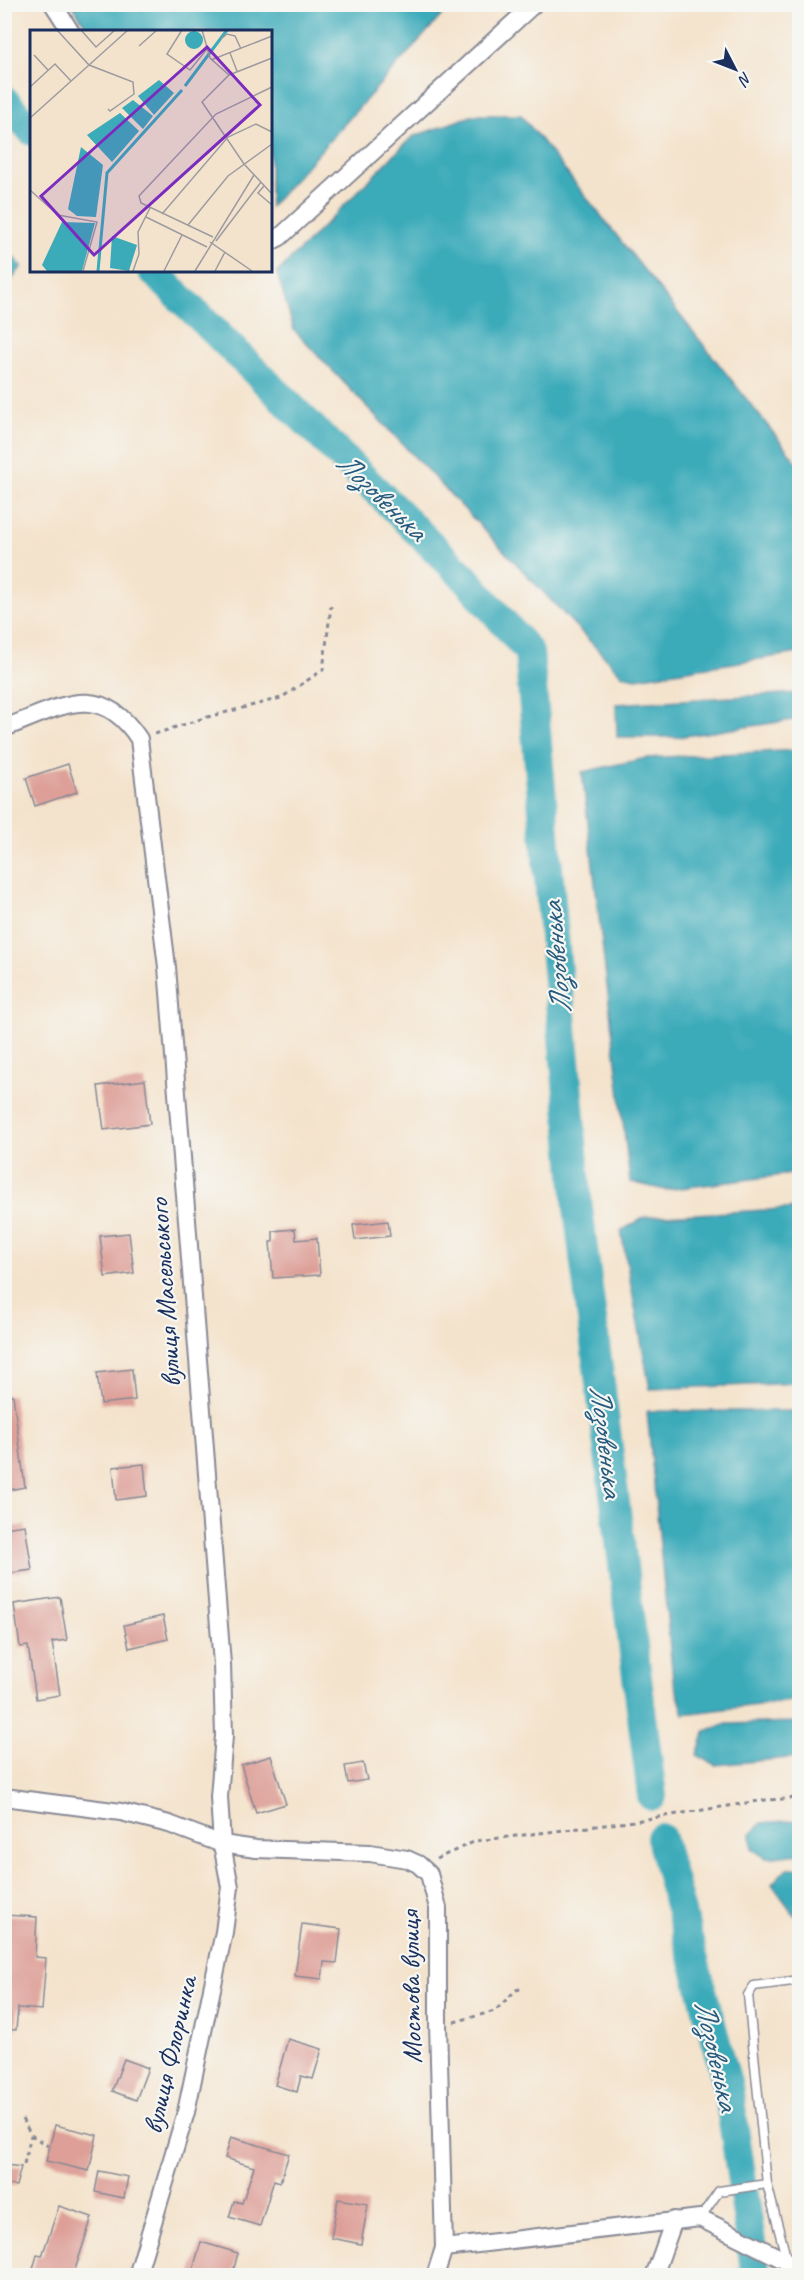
<svg xmlns="http://www.w3.org/2000/svg" width="804" height="2280" viewBox="0 0 804 2280" font-family="Caveat,sans-serif">
	<rect width="100%" height="100%" fill="#f6f6f2"/>
	<filter id="ink" filterUnits="userSpaceOnUse"><feTurbulence type="fractalNoise" baseFrequency=".0167" numOctaves="2"/><feDisplacementMap in="SourceGraphic" scale="12" xChannelSelector="R" yChannelSelector="G"/><feConvolveMatrix kernelMatrix="1 2 1 2 8 2 1 2 1" color-interpolation-filters="sRGB"/></filter>
	<filter id="wash" filterUnits="userSpaceOnUse"><feTurbulence type="fractalNoise" baseFrequency=".008" numOctaves="4" result="noise"/><feDisplacementMap in="SourceGraphic" scale="24" xChannelSelector="R" yChannelSelector="G"/><feGaussianBlur stdDeviation="1.35" result="paint"/><feColorMatrix in="noise" values="0 0 0 0 0 0 0 0 0 0 0 0 0 0 0 0 0 1.4 0 .05"/><feComposite in="paint" operator="in"/></filter>
	<g filter="url(#wash)">
		<rect width="100%" height="100%" fill="#f4e3cc"/>
		<!-- water -->
		<g fill="#3baab9" stroke="#2b6c8c" stroke-width="1.5">
			<path d="M72 5H451L270 207V32L89 31Z"/>
			<path d="M474 115H521L799 465V653L636 678 622 675 294 330 277 273 412 137Z"/>
			<path d="M4 248 22 266 5 288H4Z"/>
			<path d="M799 693V719L678 737H617L616 704Z"/>
			<path d="M799 750V1173L665 1190 630 1182 582 772 646 758Z"/>
			<path d="M799 1208V1383L650 1389 621 1231 645 1217Z"/>
			<path d="M647 1411H799V1700L684 1714 673 1679Z"/>
			<path d="M799 1722V1757L715 1765 697 1755 705 1731 726 1724Z"/>
			<path d="M799 1820V1854L766 1858 752 1849 751 1834 761 1823Z"/>
			<path d="M799 1868H800L799 1918 795 1916 772 1884 786 1869Z"/>
		</g>
		<g fill="none" stroke-linecap="round" stroke-linejoin="round">
			<!-- river -->
			<g stroke="#3baab9" stroke-width="30">
				<path d="M4 100 32 131"/>
				<path d="M152 270 467 580 529 652 578 1208 652 1796"/>
				<path d="M661 1838 728 2087 756 2276"/>
			</g>
		</g>
		<g id="blocks">
			<!-- building -->
			<g fill="#dd9f97">
				<path d="M68 764 77 792 35 806 26 778Z"/>
				<path d="M145 1080 150 1124 104 1130 98 1086Z"/>
				<path d="M388 1221 390 1236 355 1240 353 1225Z"/>
				<path d="M295 1229 296 1240 317 1238 320 1275 273 1278 270 1242H273V1231Z"/>
				<path d="M129 1233 134 1273 105 1277 100 1236Z"/>
				<path d="M132 1369 135 1400 101 1404 97 1373Z"/>
				<path d="M13 1395 25 1487 4 1491V1396Z"/>
				<path d="M144 1464 147 1496 116 1500 113 1467Z"/>
				<path d="M25 1525 32 1570 4 1574V1528Z"/>
				<path d="M60 1597 67 1640 52 1642 60 1695 36 1699 28 1646 20 1647 14 1604Z"/>
				<path d="M163 1616 168 1639 129 1648 124 1625Z"/>
				<path d="M271 1756 286 1804 256 1813 241 1765Z"/>
				<path d="M363 1763 367 1780 348 1783 345 1766Z"/>
				<path d="M4 1915 37 1917 35 1957 46 1958 42 2010 18 2008 16 2030 4 2029Z"/>
				<path d="M302 1924 341 1929 337 1963 324 1962 322 1979 295 1976Z"/>
				<path d="M288 2039 322 2049 313 2079 301 2076 297 2092 275 2085Z"/>
				<path d="M124 2059 148 2068 136 2100 112 2091Z"/>
				<path d="M55 2125 97 2135 89 2171 46 2161Z"/>
				<path d="M231 2137 289 2154 280 2182 274 2180 260 2226 229 2217 234 2201 242 2203 254 2167 225 2158Z"/>
				<path d="M6 2165 21 2167 16 2186 4 2184Z"/>
				<path d="M99 2171 128 2177 124 2198 95 2192Z"/>
				<path d="M338 2199 368 2204 361 2244 331 2238Z"/>
				<path d="M59 2206 92 2217 73 2276H31L37 2255 42 2256Z"/>
				<path d="M201 2242 238 2253 232 2276H191Z"/>
			</g>
		</g>
	</g>
	<g filter="url(#ink)">
		<use href="#blocks" fill-opacity="0" stroke="#888995" stroke-width="1.5"/>
		<g fill="none" stroke-linecap="round" stroke-linejoin="round">
			<defs>
				<g id="lane">
					<path d="M700 2218 719 2191 767 2184"/>
					<path d="M787 2261 767 2184 748 1995 754 1986 800 1980"/>
				</g>
				<g id="street">
					<path d="M53 4 71 32"/>
					<path d="M270 242 280 237 534 4"/>
					<path d="M4 728C59 708 99 678 139 739L167 967 222 1664 224 1736 219 1797 222 1844 230 1887 224 1932 186 2112 137 2276"/>
					<path d="M4 1797 121 1812 169 1824 222 1844 256 1849 370 1853 407 1859 418 1864 429 1874 438 1908V2023L444 2248 435 2276"/>
					<path d="M444 2248 700 2218 800 2268"/>
					<path d="M654 2276 674 2220"/>
				</g>
			</defs>
			<!-- lane casing -->
			<use href="#lane" stroke="#888995" stroke-width="11"/>
			<!-- street casing -->
			<use href="#street" stroke="#888995" stroke-width="20"/>
			<!-- path -->
			<g stroke="#888995" stroke-width="3" stroke-dasharray="4.5 4.5" stroke-linecap="butt">
				<path d="M155 734 204 718 281 698 323 670 331 606"/>
				<path d="M436 1859 476 1841 628 1822 765 1800 800 1798"/>
				<path d="M454 2022 495 2011 516 1990 524 1988"/>
				<path d="M22 2119 31 2135 48 2146"/>
				<path d="M24 2164 31 2135"/>
			</g>
			<!-- lane -->
			<use href="#lane" stroke="#fff" stroke-width="8"/>
			<!-- street -->
			<use href="#street" stroke="#fff" stroke-width="16"/>
		</g>
	</g>
	<g text-anchor="middle" stroke-width="4.5" stroke-linejoin="round" paint-order="stroke">
		<!-- street labels -->
		<g font-size="28" fill="#1b2f5e" stroke="#f6f6f2">
			<text transform="translate(164 1293) rotate(-94)" y="10">вулиця Масельського</text>
			<text transform="translate(410 1987) rotate(-91)" y="10">Мостова вулиця</text>
			<text transform="translate(169 2055) rotate(-77)" y="10">вулиця Флоринка</text>
		</g>
		<!-- water labels -->
		<g font-size="30" font-style="italic" fill="#265a7e" stroke="#f6f6f2">
			<text transform="translate(382 496) rotate(44)" y="10">Лозовенька</text>
			<text transform="translate(556 958) rotate(-95)" y="10">Лозовенька</text>
			<text transform="translate(607 1441) rotate(83)" y="10">Лозовенька</text>
			<text transform="translate(717 2055) rotate(77)" y="10">Лозовенька</text>
		</g>
	</g>
	<!-- overview -->
	<g transform="translate(30 30)">
		<rect width="242" height="242" fill="#f4e3cc"/>
		<path d="M155 10a9 9 0 1 1 18 0a9 9 0 1 1-18 0ZM129 50 144 63 124 85 108 66ZM103 70 123 86 113 99 92 78ZM90 83 109 101 82 132 57 105ZM51 117 73 135 66 187 47 186 38 179ZM32 192 65 193 52 241H17L12 235ZM82 206 107 215 99 241 80 238Z" fill="#3baab9"/>
		<path fill="none" stroke="#3baab9" stroke-width="3" d="M155 56 197 0M68 241 77 143 152 60"/>
		<path fill="none" stroke="#9d9ba0" stroke-width="1.5" d="M27 0 59 35 103 52 104 64 80 81 78 79M51 0 66 17 85 0M152 0 137 24 160 40 177 19M172 0 180 28 199 45M191 9 197 4 205 6 211 19M109 16 127 0M200 23 207 41M4 25 18 40M242 28 199 45 172 72 214 134 242 164M181 30 242 6M0 57 25 34 41 51M0 88 98 0M234 156 228 163 242 175M0 160 28 185 67 192 53 241M132 184 198 107 226 94 242 102M116 187 177 217M158 195 198 146 242 114M183 207 111 173 109 166 186 84 242 57M186 211 231 152M180 212 222 241M103 241 109 224 108 202 120 178M134 241 152 205M165 241 224 145M185 241 195 222"/>
		<path fill="#7b2cbf" fill-opacity="0.15" stroke="#7b2cbf" stroke-width="3" d="M177 17 230 75 64 225 11 166Z"/>
		<rect width="242" height="242" fill="none" stroke="#1b2f5e" stroke-width="3"/>
	</g>
	<!-- margin -->
	<rect width="804" height="2280" fill="none" stroke="#f6f6f2" stroke-width="24"/>
	<!-- north arrow -->
	<g transform="translate(735 69) rotate(132)" stroke="#f6f6f2" stroke-width="4.5" paint-order="stroke">
	<path d="M0-4.5L10 22L0 15L-10 22Z" fill="#1b2f5e"/>
	<text y="-9" font-size="16" font-weight="bold" text-anchor="middle" fill="#1b2f5e">N</text>
	</g>
</svg>
